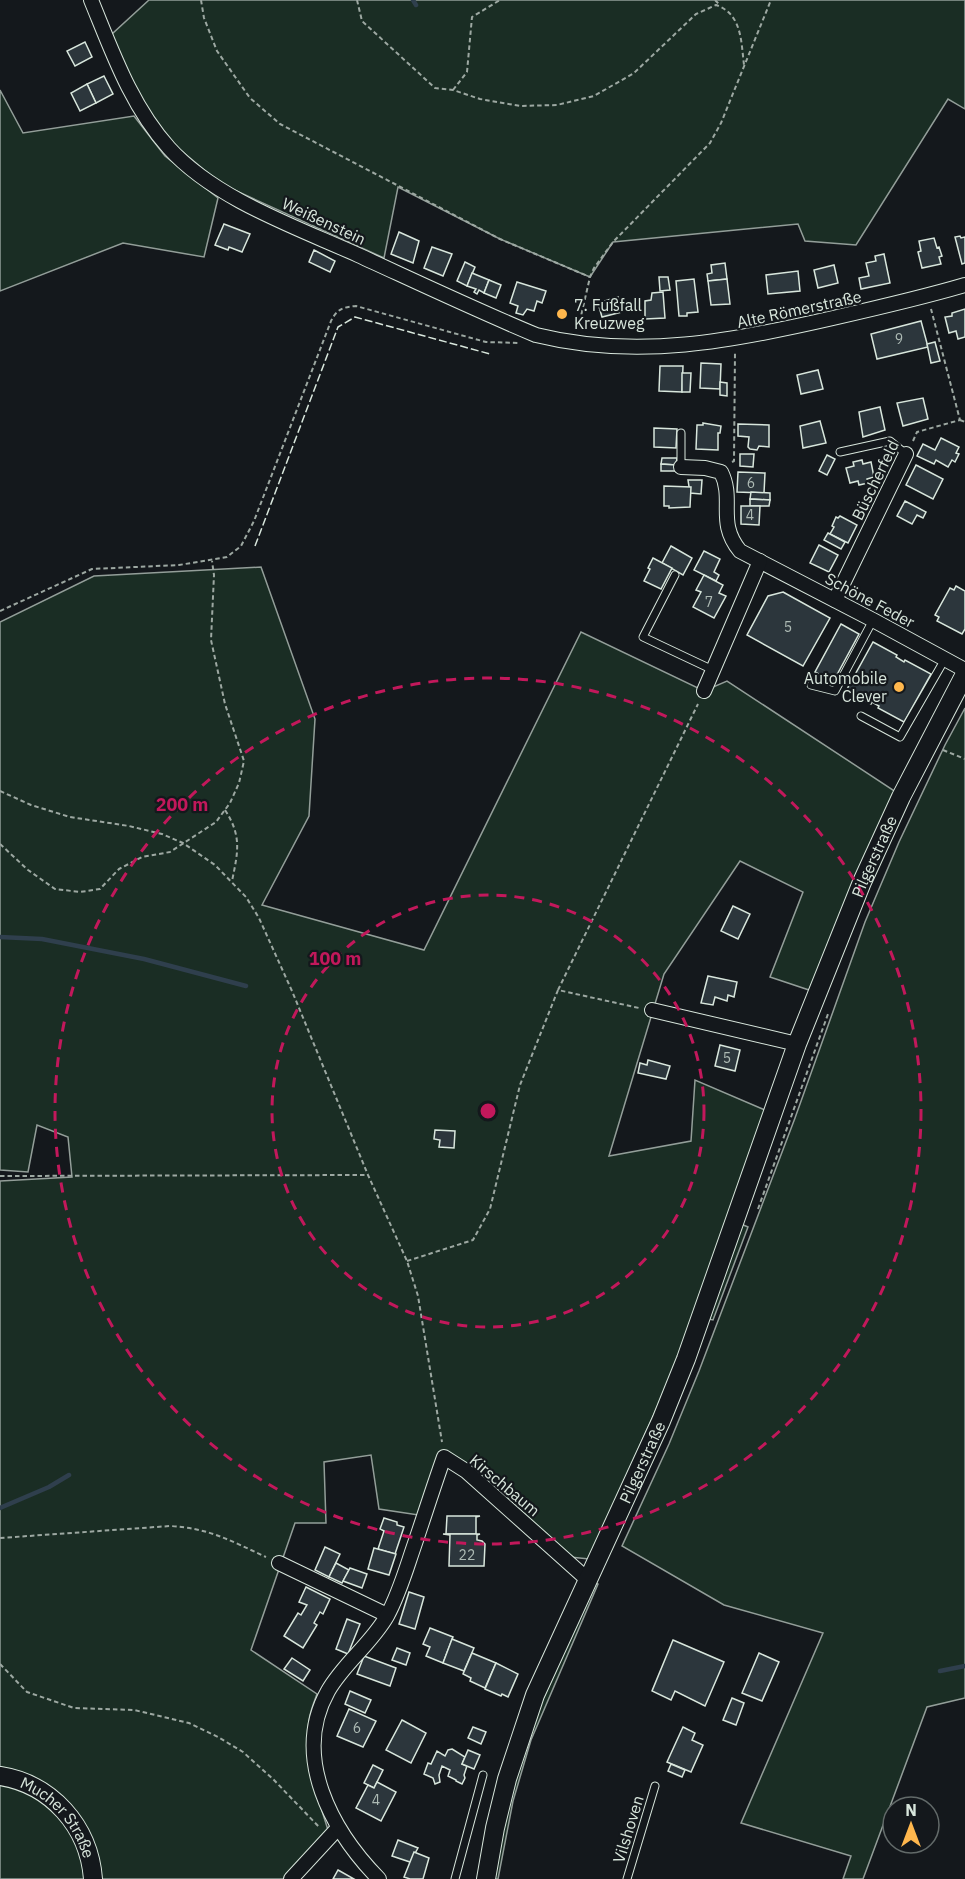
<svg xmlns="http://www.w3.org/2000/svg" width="965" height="1879" viewBox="0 0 965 1879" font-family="'IBM Plex Sans',sans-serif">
	<rect width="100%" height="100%" fill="#14181c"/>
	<!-- green -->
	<g fill="#1a2d24" stroke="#939e99" stroke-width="1.5">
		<path d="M149 0H965V109L948 99 856 245 805 241 798 224 613 242 590 277 500 239 398 187 384 258 221 184 171 142 146 107 124 65 112 34Z"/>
		<path d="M0 90 23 133 134 116 165 156 218 198 204 257 123 243 0 291Z"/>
		<path d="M261 567 315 719 309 816 262 905 424 950 581 632 704 691 727 681 896 792 809 990 770 977 803 892 740 861 664 974 609 1156 691 1141 695 1080 765 1110 704 1293 659 1403 589 1559 570 1557 445 1457 425 1516 379 1509 371 1455 324 1462 326 1523H295L251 1650 317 1694C314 1702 310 1712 309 1720 303 1759 317 1794 328 1830L283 1879H0V1181L72 1177 68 1137 37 1125 28 1172 0 1170V622L94 576Z"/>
		<path d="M965 708V1698L927 1707 863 1879H843L851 1856 741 1823 823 1633 724 1605 622 1546 669 1444 699 1371 795 1118 865 922 899 842 945 745Z"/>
		<path d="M741 1224 748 1227 713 1320 708 1319Z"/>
		<path d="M594 1582 598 1584 531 1740 513 1801 498 1879H494L509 1799 536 1715Z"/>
	</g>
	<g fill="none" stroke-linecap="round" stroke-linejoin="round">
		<!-- stream -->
		<g stroke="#2f3f4d" stroke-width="4.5">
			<path d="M413 0 416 5"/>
			<path d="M0 937 42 939 144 959 246 986"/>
			<path d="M0 1508 49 1487 69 1475"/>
			<path d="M940 1671 965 1666"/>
		</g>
	</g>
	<!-- building -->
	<g fill="#2c363c" stroke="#d8e6dc" stroke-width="1.5">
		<path d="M85 42 92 57 75 66 67 51Z"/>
		<path d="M104 76 113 94 96 103 87 84Z"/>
		<path d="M87 84 96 103 80 111 71 93Z"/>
		<path d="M224 224 250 234 242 252 229 247 228 250 215 245Z"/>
		<path d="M399 232 419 241 413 263 391 254Z"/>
		<path d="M960 236 961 238 965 237V263L962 264 955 237Z"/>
		<path d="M934 238 937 248 939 247 942 256 939 257 941 264 922 268 918 252 921 251 919 241Z"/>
		<path d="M432 247 452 254 443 276 424 268Z"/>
		<path d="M314 250 335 261 330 272 309 262Z"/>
		<path d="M884 254 890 283 861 289 859 278 869 276 866 263 876 261 875 256Z"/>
		<path d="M465 262 475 267 467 286 457 281Z"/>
		<path d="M725 263 727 279 708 281 707 274 712 273 711 265Z"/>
		<path d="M834 265 838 283 818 288 814 270Z"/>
		<path d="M798 271 800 291 768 294 766 275Z"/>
		<path d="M472 273 489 280 484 293 479 290 477 294 474 292 476 289 467 286Z"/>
		<path d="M659 277H668L670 290 660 291Z"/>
		<path d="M694 279 698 312 687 313V316H679L676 281Z"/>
		<path d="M727 279 730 304 711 305 708 281Z"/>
		<path d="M489 280 501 285 496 298 484 293Z"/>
		<path d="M517 282 546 291 542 303 537 301 534 311 527 309 523 315 516 313 518 306 510 303Z"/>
		<path d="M663 292 665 318 645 319V301L651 300 652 293Z"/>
		<path d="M618 297 622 312 602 317 598 303Z"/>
		<path d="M965 309V337L958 339 956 331 949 333 945 317 952 316V313Z"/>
		<path d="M921 321 928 347 877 359 871 334Z"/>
		<path d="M935 342 940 361 931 363 927 344Z"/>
		<path d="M701 363 721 364 720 389 700 388Z"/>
		<path d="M660 366H683L682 392 659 391Z"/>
		<path d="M818 370 823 389 801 394 797 375Z"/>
		<path d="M682 373H691L690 392H682Z"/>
		<path d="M720 382 727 383V396L720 395Z"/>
		<path d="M923 398 928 419 903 426 897 403Z"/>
		<path d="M880 407 885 430 863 437 859 412Z"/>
		<path d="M820 421 826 443 803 448 800 426Z"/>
		<path d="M703 423 721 426 720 433H718V450L696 449 697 425H703Z"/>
		<path d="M738 424 769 425V447L759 446 757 450 750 449 748 447 749 437 738 436Z"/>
		<path d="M654 428 677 429 676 448 654 447Z"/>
		<path d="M941 438 959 447 956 453 959 454 955 462 952 460 948 467 936 460 934 464 917 456 923 444 935 450Z"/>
		<path d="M740 454H754L753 467 740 466Z"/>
		<path d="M827 455 835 459 827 475 819 471Z"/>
		<path d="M662 458H677L676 465 661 464Z"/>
		<path d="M862 460 863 464 871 462 874 477 867 479 868 483 859 485 858 481 850 483 846 468 854 466 853 462Z"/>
		<path d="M661 464 676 465V471H661Z"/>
		<path d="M916 465 943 479 933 499 906 485Z"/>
		<path d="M738 472 765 473 764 493 737 492Z"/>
		<path d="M688 480H702L701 494 690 493Z"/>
		<path d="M664 486 691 487 690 507 669 508V506H664Z"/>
		<path d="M751 492 770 493V500L750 499Z"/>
		<path d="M750 499 770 500 769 506H750Z"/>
		<path d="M905 501 926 512 923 518 917 515 912 524 897 516Z"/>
		<path d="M741 506H760L759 525 741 524Z"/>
		<path d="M840 516 857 525 848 543 830 534 834 527 832 526 836 517 838 518Z"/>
		<path d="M828 533 845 542 841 549 824 540Z"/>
		<path d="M819 545 838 555 829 572 810 563Z"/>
		<path d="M671 546 692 558 683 575 662 563Z"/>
		<path d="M704 551 720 559 714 572 719 575 716 581 694 570Z"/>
		<path d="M653 558 672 568 661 589 644 581 650 569 648 568Z"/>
		<path d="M704 575 723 585 719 593 726 596 714 618 693 607 701 592 696 590Z"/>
		<path d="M956 586 965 591V629L962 634 937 621 939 617 935 615 950 588 954 590Z"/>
		<path d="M783 592 830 618 803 666 747 635 768 596Z"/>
		<path d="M841 624 859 634 833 682 815 672Z"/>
		<path d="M873 642 897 655 896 657 904 662 905 660 931 674 904 722 878 708 879 706 872 702 871 704 846 691Z"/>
		<path d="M733 906 750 914 738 939 721 931Z"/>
		<path d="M708 976 737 982 734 997 728 995 727 1001 715 997 713 1005 701 1003Z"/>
		<path d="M720 1045 740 1050 735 1071 715 1066Z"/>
		<path d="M648 1060 670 1066 666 1079 638 1073 640 1063 647 1065Z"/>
		<path d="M435 1130 455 1131 454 1148 439 1147 440 1140 434 1139Z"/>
		<path d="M447 1516H480L476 1517V1534H446Z"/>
		<path d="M384 1518 397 1522V1525L404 1527 395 1554 378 1549 384 1531 380 1529Z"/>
		<path d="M443 1534H480L477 1535V1540L482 1541 485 1544 484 1566H449L450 1535Z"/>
		<path d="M325 1547 340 1554 329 1577 315 1570Z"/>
		<path d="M374 1548 396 1554 389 1575 368 1569Z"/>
		<path d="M336 1563 349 1570 342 1583 329 1577Z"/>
		<path d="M350 1568 367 1574 362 1588 343 1581Z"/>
		<path d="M306 1587 330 1599 323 1614 320 1612 314 1623 317 1625 303 1648 284 1636 298 1613 301 1615 307 1605 299 1602Z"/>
		<path d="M409 1592 424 1597 415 1629 399 1624Z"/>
		<path d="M347 1619 360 1624 348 1654 336 1649Z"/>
		<path d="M430 1628 453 1637 443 1663 426 1656 430 1647 423 1644Z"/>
		<path d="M452 1639 474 1648 464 1671 443 1663Z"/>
		<path d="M673 1640 724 1662 705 1706 675 1691 671 1700 652 1691Z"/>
		<path d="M397 1648 410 1653 406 1665 392 1660Z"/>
		<path d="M472 1653 496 1663 485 1688 470 1681 471 1678 463 1674Z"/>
		<path d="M759 1653 779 1662 762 1701 742 1693Z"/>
		<path d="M364 1656 396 1668 390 1686 357 1674Z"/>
		<path d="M292 1658 310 1670 303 1681 284 1669Z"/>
		<path d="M496 1663 518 1674 508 1697 502 1694 501 1696 485 1689Z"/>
		<path d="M350 1691 371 1700 365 1713 345 1704Z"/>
		<path d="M732 1698 744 1703 736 1725 723 1720Z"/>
		<path d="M349 1709 376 1721 363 1747 337 1736Z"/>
		<path d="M402 1720 426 1733 411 1763 386 1750Z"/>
		<path d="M473 1727 486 1732 481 1744 468 1738Z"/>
		<path d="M683 1727 695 1733 692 1740 703 1745 691 1772 667 1762Z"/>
		<path d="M452 1749 465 1757 462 1764 467 1766 464 1775 465 1778 462 1784 456 1781V1780L448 1776 450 1770 442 1766 439 1775 440 1782 435 1784 433 1778 424 1774 428 1763 431 1764 437 1751 445 1756 448 1750Z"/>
		<path d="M468 1750 480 1755 474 1769 462 1764Z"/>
		<path d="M671 1764 685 1770 682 1777 668 1771Z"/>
		<path d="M373 1765 383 1770 374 1788 364 1783Z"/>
		<path d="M377 1782 396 1792 381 1821 356 1808 368 1785 374 1788Z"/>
		<path d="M398 1840 418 1848 410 1862 392 1856Z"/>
		<path d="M414 1852 429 1858 423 1879H410L404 1877Z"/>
		<path d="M338 1870 354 1879H333Z"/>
	</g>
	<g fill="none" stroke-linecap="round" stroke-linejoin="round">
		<defs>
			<g id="lane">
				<path d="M840 452 890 441 906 454"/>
				<path d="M681 467V433"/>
				<path d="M675 575 643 637 713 670"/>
				<path d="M811 685 835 691 873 620"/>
				<path d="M861 716 900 737 945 659"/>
				<path d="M455 1879 483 1775"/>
				<path d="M627 1879 655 1786"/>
			</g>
			<g id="street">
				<path d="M91 0C112 51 131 106 169 148 215 199 296 227 358 255 417 282 476 310 536 335 637 360 733 341 833 318 877 308 921 298 965 285"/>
				<path d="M681 467 705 468 721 472C735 500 716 522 740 551L873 620 965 670"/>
				<path d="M835 600 906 454"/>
				<path d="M704 691 760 561"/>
				<path d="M652 1010 797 1044"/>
				<path d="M279 1563 387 1615"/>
				<path d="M291 1879 338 1828"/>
				<path d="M379 1879C332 1831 291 1757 328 1691 344 1663 371 1644 387 1616 398 1596 405 1573 412 1552 423 1520 433 1488 444 1457L466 1471 588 1580"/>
			</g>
			<g id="secondary">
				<path id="s1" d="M0 1776C51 1784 89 1826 93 1879"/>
				<path id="s2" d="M486 1879 495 1828 507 1779 535 1695 661 1421 686 1359 797 1044 862 882 901 797 965 674"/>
			</g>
		</defs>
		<!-- lane casing -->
		<use href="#lane" stroke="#d8e6dc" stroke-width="9"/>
		<!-- street casing -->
		<use href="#street" stroke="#d8e6dc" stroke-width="16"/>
		<!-- secondary casing -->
		<use href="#secondary" stroke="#d8e6dc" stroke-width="20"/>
		<!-- path -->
		<g stroke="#9da8a2" stroke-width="2" stroke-dasharray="4.5 3" stroke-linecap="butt">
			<path d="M201 0 204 18 217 51 250 98 280 124 500 239 590 277"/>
			<path d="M357 0 362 21 435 88 453 90 480 99 520 106 557 105 594 96 634 73 696 14 716 5C742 14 741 41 744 65"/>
			<path d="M715 0 720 5"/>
			<path d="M453 90 467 72 472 17 500 0"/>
			<path d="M578 329 590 277 594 268 613 242 710 143 721 123 771 0"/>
			<path d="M960 420 965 422"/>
			<path d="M913 441 917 432 960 420 931 309"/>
			<path d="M732 462 734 461 735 352"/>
			<path d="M0 611 92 569 179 565 227 557 241 546 254 521 331 321C337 309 343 307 356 306L486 342 518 343"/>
			<path d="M943 750 965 759"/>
			<path d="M0 791 31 805 70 817 129 826 162 834 183 843 215 865 246 897 259 918 292 991 368 1175 407 1261 418 1296 442 1442"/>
			<path d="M225 810C242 836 238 852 232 881"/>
			<path d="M0 844 28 870 55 889 80 892 100 889 119 869 142 857 170 852 216 822 230 803 239 783 244 761 225 704 211 640 214 575 212 561"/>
			<path d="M558 990 698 704"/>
			<path d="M0 1176 368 1175"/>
			<path d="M758 1209 828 1014"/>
			<path d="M407 1261 473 1240 490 1209 520 1085 558 990 639 1008"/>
			<path d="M0 1538 170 1526C209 1528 231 1541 266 1557"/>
			<path d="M0 1664 27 1692 74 1708 134 1710 189 1723 218 1737 243 1752 273 1779 320 1828"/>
		</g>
		<!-- lane -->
		<use href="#lane" stroke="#14181c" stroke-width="7"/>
		<!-- street -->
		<use href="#street" stroke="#14181c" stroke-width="14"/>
		<!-- secondary -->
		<use href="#secondary" stroke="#14181c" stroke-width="18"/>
		<!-- fence -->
		<path stroke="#d8e6dc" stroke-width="1.5" stroke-dasharray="8 3" stroke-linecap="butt" d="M255 546 338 327 355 317 490 354"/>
	</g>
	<!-- distance rings -->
	<g fill="none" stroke="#c2185b" stroke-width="3" stroke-dasharray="10 8">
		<circle cx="488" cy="1111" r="216"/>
		<circle cx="488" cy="1111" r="433"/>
	</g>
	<!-- markers -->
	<g fill="#ffb74d" stroke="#14181c" stroke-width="2">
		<circle cx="562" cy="314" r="6"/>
		<circle cx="899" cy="687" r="6"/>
	</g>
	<g text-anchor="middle" stroke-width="4.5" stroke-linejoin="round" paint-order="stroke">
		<!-- number labels -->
		<g font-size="14" fill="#adbab4">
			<text x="899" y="344">9</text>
			<text x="751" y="488">6</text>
			<text x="750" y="520">4</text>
			<text x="709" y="607">7</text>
			<text x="788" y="632">5</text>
			<text x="727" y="1063">5</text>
			<text x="467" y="1560">22</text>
			<text x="357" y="1733">6</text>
			<text x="376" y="1805">4</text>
		</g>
		<!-- street labels -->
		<g font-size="16" fill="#d8e6dc" stroke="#14181c">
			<text transform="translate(324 221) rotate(25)" y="6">Weißenstein</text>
			<text transform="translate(799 309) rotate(-12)" y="6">Alte Römerstraße</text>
			<text transform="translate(875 480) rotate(-64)" y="6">Büscherfeld</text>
			<text transform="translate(870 600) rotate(28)" y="6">Schöne Feder</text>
			<text dy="6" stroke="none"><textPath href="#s2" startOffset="1096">Pilgerstraße</textPath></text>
			<text dy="6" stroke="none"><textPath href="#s2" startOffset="447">Pilgerstraße</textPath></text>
			<text transform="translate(505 1485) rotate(40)" y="6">Kirschbaum</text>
			<text dy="6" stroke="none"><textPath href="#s1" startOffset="75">Mucher Straße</textPath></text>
			<text transform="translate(628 1829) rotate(-73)" y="6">Vilshoven</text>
		</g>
		<!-- poi labels -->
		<g font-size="16" fill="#d8e6dc" stroke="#14181c" text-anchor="start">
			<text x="574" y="311">7. Fußfall<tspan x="574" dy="18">Kreuzweg</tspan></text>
			<text x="887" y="684" text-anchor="end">Automobile<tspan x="887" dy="18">Clever</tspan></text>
		</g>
	</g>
	<circle cx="488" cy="1111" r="9" fill="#c2185b" stroke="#14181c" stroke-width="3"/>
	<g font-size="18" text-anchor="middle" font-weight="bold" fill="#c2185b" stroke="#14181c" stroke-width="4.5" stroke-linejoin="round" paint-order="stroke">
		<text x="182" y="811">200 m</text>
		<text x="335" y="965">100 m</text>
	</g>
	<!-- north arrow -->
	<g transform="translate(911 1825)"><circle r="28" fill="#14181c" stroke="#626a69" stroke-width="1.5"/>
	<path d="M0-4.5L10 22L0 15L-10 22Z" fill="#ffb74d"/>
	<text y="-9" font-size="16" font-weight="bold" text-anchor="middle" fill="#d8e6dc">N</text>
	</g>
</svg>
